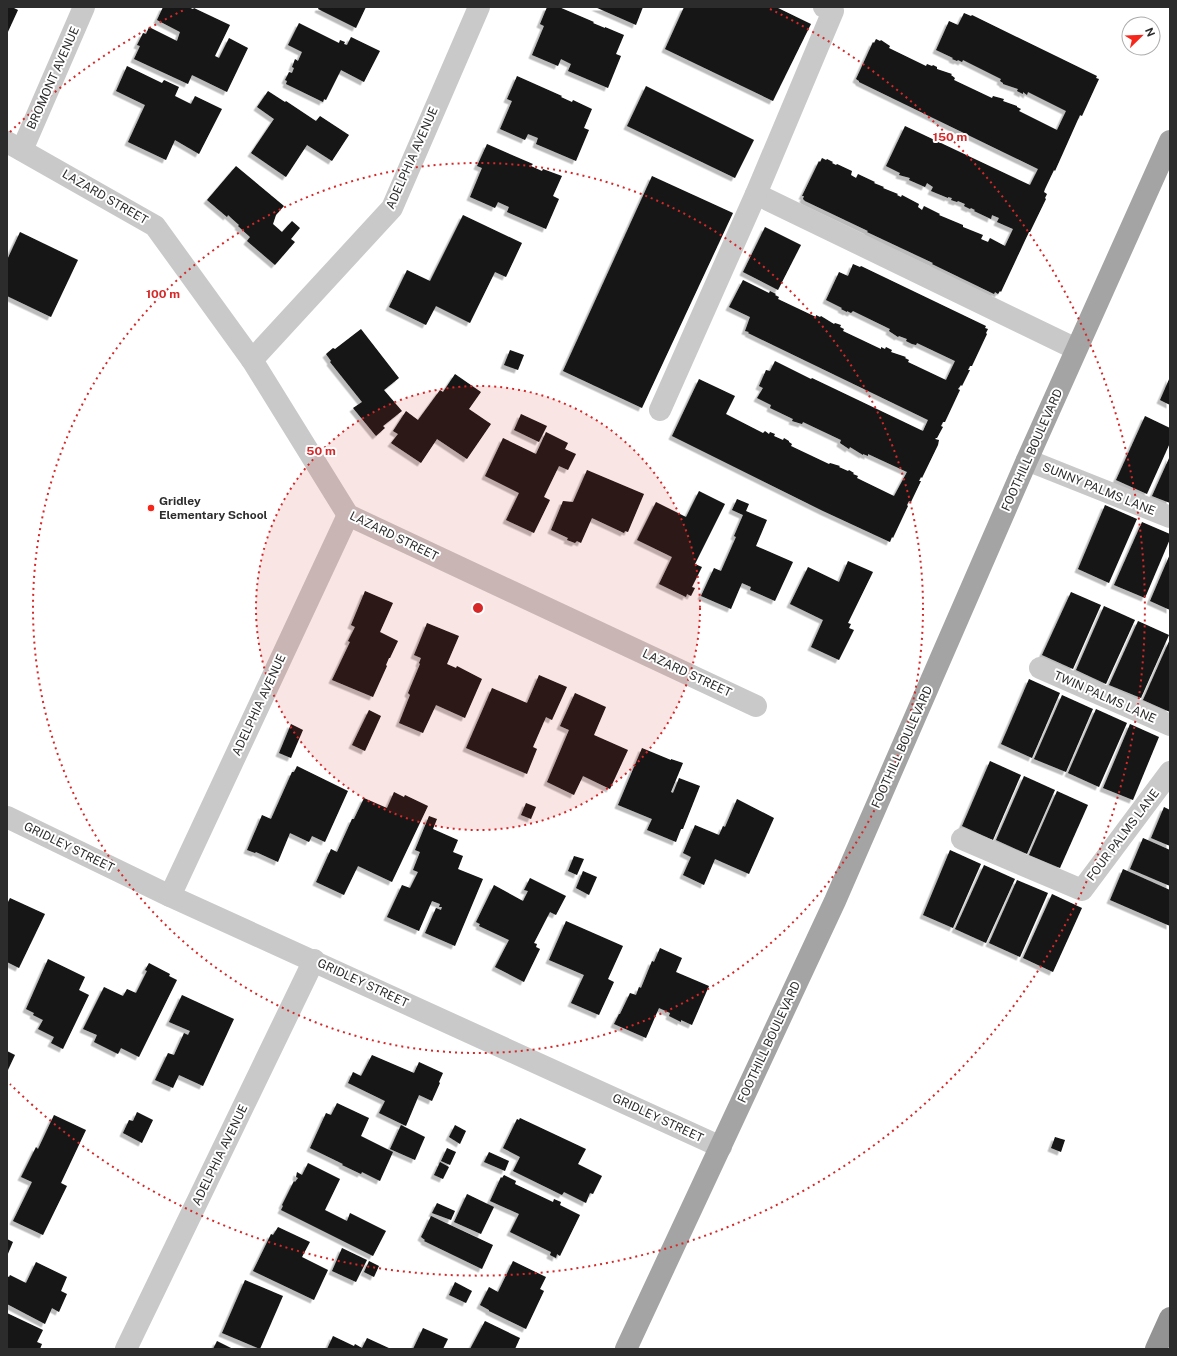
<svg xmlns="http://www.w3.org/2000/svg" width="1177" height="1356" viewBox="0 0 1177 1356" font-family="'Public Sans',sans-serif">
	<defs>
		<filter id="shadow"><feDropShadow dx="-3.5" dy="3.5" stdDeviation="0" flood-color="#0004"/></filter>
	</defs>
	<rect width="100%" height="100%" fill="#fff"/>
	<!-- building -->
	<g fill="#131313" filter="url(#shadow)">
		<path d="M7 7H12L18 10 7 34Z"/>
		<path d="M163 7H188L193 9 194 8 230 25 215 56 219 58 229 38 248 48 227 92 192 75 188 84 134 59 140 46 137 45 143 33 146 34 149 27 177 41 180 32 157 20Z"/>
		<path d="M319 7H366L356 28 318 9Z"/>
		<path d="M547 7H559L594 22 593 23 605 28V27L624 35 616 54 621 56 608 88 568 71 571 64 561 59 558 66 532 55 544 26 540 24Z"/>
		<path d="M595 7H643L636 25Z"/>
		<path d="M684 7H776L811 24 773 101 665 49Z"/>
		<path d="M964 13 971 16 972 15 1097 76 1096 78 1099 79 1082 116 1080 115 1055 171 1054 170 1045 189 1044 192 1047 194 1045 198 1046 199 1030 232H1029L1001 292 1000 291 998 294 995 292 994 294 932 264 933 263 867 232 868 231 805 201 803 199 804 196H802L819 161 820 162 822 158 826 160 827 159 833 162 832 163 836 165 837 164 852 171 851 175 856 178 858 174 875 182 874 183 884 187 883 188 898 194 897 195 901 197 902 195 919 204 918 207 922 210 924 206 940 214 939 215 963 225V227L983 235 981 239 988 242 990 238 1005 246 1013 229 997 222 999 218 992 215 991 219 974 211 975 210 971 208 970 209 964 206 965 204 958 201 957 202 951 200 952 198 948 197V198L931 191 933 187 927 183 925 187 909 180 910 178 899 175 900 173 886 166 905 126 1030 185 1038 169 859 82V81L856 79 873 42 874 43 876 39 880 41 881 40 890 46 889 48 926 66 927 64 932 66 933 65 937 67V69L952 74 951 75 955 78 954 80 992 98 993 96 1004 99 1003 101 1017 106V107L1021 109 1019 111 1057 130 1066 111 1028 92 1027 95 1023 92V94L1017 91 1018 89 1003 84V83L1000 81 1001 79 963 60 962 62 958 60 957 61 952 59 953 58 936 50 949 21 958 25Z"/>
		<path d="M299 23 339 43 340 40 345 42 344 44 347 45 351 37 380 51 364 82 341 70 326 100 324 99 323 102 286 84 287 81 285 80 289 72 292 73 294 68 292 67 295 59 298 61 302 52 288 45Z"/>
		<path d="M127 66 162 83 164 80 179 87 175 96 191 104 195 96 222 109 199 154 175 140 166 160 128 142 145 105 116 91Z"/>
		<path d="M517 76 562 96 561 97 572 102 573 100 592 109 584 128 589 130 576 161 536 144 538 138 528 134 525 140 500 129 512 101 507 99Z"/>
		<path d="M646 86 754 140 735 178 627 126Z"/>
		<path d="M268 91 285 102 286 101 316 121 320 116 349 135 332 161 307 145 286 177 251 153 274 119 257 107Z"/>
		<path d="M487 144 533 164 531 166 542 171 543 169 562 176 553 196 559 199 546 229 507 212 509 207 498 202 495 208 470 197 482 168 477 166Z"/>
		<path d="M236 166 284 206 276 215 273 224 282 232 292 221 300 228 291 239 295 242 275 265 247 241 250 237 238 226 239 225 228 215 227 217 207 200Z"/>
		<path d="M652 176 733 213 642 408 563 371Z"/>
		<path d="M463 215 522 243 506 277 495 272 470 323 436 306 426 325 389 307 407 270 430 281Z"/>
		<path d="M765 227 801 245 778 290 743 272Z"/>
		<path d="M20 232 78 260 51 317 7 296V260Z"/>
		<path d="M853 264 860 267 861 266 986 326 985 328 988 329 986 333 987 334 972 366H970L968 370H970L962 386 961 385 958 389 960 390 945 422H943L941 426 943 427 937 438H936L935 439 939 440 938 445 922 478 921 477 919 481H921L911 502 909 501 907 505 908 506 893 538 892 537 890 542 823 511 672 436 699 379 735 396 726 414 763 433 765 431 769 434 770 432 775 434 774 436 783 440 784 438 789 441V442L792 444 791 446 829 464 830 463 840 466 839 467 848 471 849 470 854 473 853 474 858 476 857 478 894 496 907 472 868 454V456L863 454V455L850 447 849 449 840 443 841 440 803 422 802 424 792 421 793 419 770 408 771 405 757 398 763 388 759 386 766 370 770 371 775 361 811 379 812 378 923 431 928 420 748 333 749 332 745 331 750 317 729 307 743 280 769 293 770 291 776 294 775 295 779 297 778 299 816 317V315L820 317 821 316 834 324 835 323 841 325 840 327 844 329 843 331 881 349V347L885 349 886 347 892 350 891 352 906 357 905 358 909 360 908 362 946 380 955 361 917 343 916 345 912 344 906 341 907 339 899 336 898 337 889 331 890 329 853 311 851 313 847 311V312L841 309 842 308 826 300 839 272 848 276Z"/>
		<path d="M361 329 399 378 384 390 402 411 383 426 385 428 376 436 353 408 362 402 330 362 331 361 326 354 333 348 335 349Z"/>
		<path d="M510 350 524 355 518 370 504 365Z"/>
		<path d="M455 374 481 392 469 409 491 424 467 459 437 439 421 463 391 443 398 434 393 431 406 411 418 420 440 390 443 392Z"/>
		<path d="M1170 377V405L1160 400Z"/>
		<path d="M521 414 547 426 539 442 514 430Z"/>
		<path d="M1145 416 1170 428V443L1147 494 1116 480Z"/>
		<path d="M546 432 568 443 565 449 576 454 568 470 559 466 544 497 550 500 534 533 506 520 519 493 485 476 503 438 536 454Z"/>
		<path d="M1170 456V503L1152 496Z"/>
		<path d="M587 470 644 494 628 532 625 531 624 533 592 518 581 543 577 541 575 543 567 540 568 538 551 530 563 501 573 502Z"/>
		<path d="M699 491 725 504 695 564 702 567 692 587 695 588 691 596 687 594 686 597 659 584 672 557 637 540 656 502 686 517Z"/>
		<path d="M737 499 749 504 746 511 767 520 756 546 793 562 775 601 750 590 751 587 742 583 731 609 701 596 714 568 721 571 736 537 734 536 743 515 732 510Z"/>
		<path d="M1105 505 1137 519 1109 583 1078 569Z"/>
		<path d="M1142 522 1170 534V539L1145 598 1114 585Z"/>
		<path d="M1170 554V610L1150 601Z"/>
		<path d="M848 561 873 572 848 623 851 624 849 628 854 630 839 660 811 647 823 620 790 604 808 567 839 582Z"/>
		<path d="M365 591 393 603 380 632 398 641 390 658H389L386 665 387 666 373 697 332 680 350 642 348 641 355 627 351 625Z"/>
		<path d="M1071 592 1101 605 1073 669 1042 655Z"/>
		<path d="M1104 606 1135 620 1106 684 1076 670Z"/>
		<path d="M1138 621 1169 635 1141 698 1109 685Z"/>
		<path d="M427 623 459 636 447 664 456 668 457 666 482 679 465 718 436 705 423 733 399 723 410 695 408 693 420 664 419 663 421 658 414 655Z"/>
		<path d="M1170 639V712L1143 700Z"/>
		<path d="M539 675 567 687 552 720 546 717 533 747 537 749 527 774 466 748 492 688 527 703Z"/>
		<path d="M1029 679 1060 693 1032 758 1001 744Z"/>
		<path d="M575 693 606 707 594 735 628 750 610 789 583 776 574 795 547 782 569 730 560 726Z"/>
		<path d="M1062 695 1093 709 1066 772 1034 759Z"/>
		<path d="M1096 709 1127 723 1099 787 1068 773Z"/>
		<path d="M369 710 381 716 365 751 352 745Z"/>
		<path d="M291 724 303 730 291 758 279 753Z"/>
		<path d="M1130 724 1159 737 1133 800 1103 788Z"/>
		<path d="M642 748 671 760V759L683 763 671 792 673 793 679 778 700 786 683 829H681L676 842 647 830 652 819 618 805Z"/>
		<path d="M990 761 1021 775 993 840 962 826Z"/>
		<path d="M297 766 348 791 325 842 312 836 309 842 290 833 278 862 256 852 255 853 247 850 262 815 271 819 292 772H294Z"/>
		<path d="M1024 776 1055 790 1027 854 996 840Z"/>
		<path d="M1057 791 1088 805 1060 868 1029 855Z"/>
		<path d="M394 792 404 797 405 795 428 806 392 882 358 866 344 895 316 882 331 849 337 852 352 819H354L364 798 387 808Z"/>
		<path d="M737 799 774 818 749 874 715 859 704 885 683 875 691 857 683 853 695 825 719 835 723 826 725 827Z"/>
		<path d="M526 803 536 807 531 819 521 815Z"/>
		<path d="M1164 807 1170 810V846L1151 838Z"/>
		<path d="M429 816 437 819 433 829 458 840 453 852 463 856 458 869 483 879 455 946 425 933 436 908 441 910 442 907H439L440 904 432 901 419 931 387 917 402 885 410 888 418 872 413 870 420 852 415 850Z"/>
		<path d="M1143 838 1170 850V886L1130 869Z"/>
		<path d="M950 850 981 864 953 928 923 915Z"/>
		<path d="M574 856 584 859 577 875 568 871Z"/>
		<path d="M984 865 1015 879 986 943 955 929Z"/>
		<path d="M1123 869 1170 890V926L1110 900Z"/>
		<path d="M583 871 597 877 589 895 576 888Z"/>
		<path d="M530 878 566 896 556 915 550 912 534 943 537 944 536 947 540 949 524 982 495 967 509 940 479 926 480 924 476 922 494 885 523 901 528 891 524 890Z"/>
		<path d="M1017 880 1048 893 1020 957 989 943Z"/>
		<path d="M1052 894 1082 908 1053 972 1023 958Z"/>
		<path d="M10 898 45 914 19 968 7 962V904Z"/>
		<path d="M566 921 623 946 608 979 614 982 599 1015 571 1003 584 975 549 960Z"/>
		<path d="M660 948 682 958 676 972 709 986 692 1025 681 1020V1022L669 1016 670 1013 659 1008 646 1038 614 1024 619 1014H620L630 993 636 995 639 987 641 988 652 961 654 962Z"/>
		<path d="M48 959 85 977 79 990 89 995 63 1049 51 1043 54 1037 38 1029 43 1020 33 1015 34 1013 26 1009Z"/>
		<path d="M149 963 170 974 169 976 177 980 139 1057 121 1048 118 1054 94 1042 97 1035 83 1029 104 987 123 996 127 989 136 993 147 971 145 970Z"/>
		<path d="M182 995 234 1019 203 1086 179 1075 173 1088 155 1080 168 1053 174 1055 184 1033 188 1035 190 1031 169 1022Z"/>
		<path d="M7 1051 15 1055 7 1072Z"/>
		<path d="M372 1055 414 1073 419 1062 443 1073 439 1082 440 1083 432 1101 419 1095 406 1126 379 1113 385 1101 348 1083 353 1072 361 1076Z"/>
		<path d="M337 1103 369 1118 361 1136 393 1152 380 1181 362 1172 361 1174 342 1165 343 1164 310 1148 326 1113 331 1115Z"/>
		<path d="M137 1112 153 1120 142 1143 123 1133 129 1120 133 1121Z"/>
		<path d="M54 1115 86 1130 61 1183 67 1186 43 1235 13 1221 32 1182 21 1177 36 1147 38 1149Z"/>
		<path d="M520 1118 586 1149 578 1164 602 1176 593 1194 590 1193 586 1203 564 1192 562 1195 513 1171 520 1157 503 1148 517 1119 519 1120Z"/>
		<path d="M401 1125 425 1137 415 1160 390 1149Z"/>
		<path d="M455 1125 466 1131 460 1144 449 1137Z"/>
		<path d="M1055 1137 1065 1140 1061 1152 1051 1148Z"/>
		<path d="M447 1148 456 1152 450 1165 441 1161Z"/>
		<path d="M489 1152 509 1161 505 1171 484 1162Z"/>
		<path d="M440 1162 449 1167 443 1179 434 1175Z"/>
		<path d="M308 1163 340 1179 325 1210 347 1221 350 1213 386 1231 373 1256 281 1210 283 1206 282 1205 294 1181 295 1182 298 1178 296 1177 297 1172 302 1175Z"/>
		<path d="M504 1175 516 1181 515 1184 553 1202 554 1199 561 1202 560 1205 580 1215 560 1256 557 1254 556 1258 550 1255 551 1252 510 1232 519 1214 490 1201 501 1177 502 1178Z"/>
		<path d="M467 1194 494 1207 481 1234 454 1222Z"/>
		<path d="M437 1203 455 1211 451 1220 432 1213Z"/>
		<path d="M431 1216 493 1245 482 1269 424 1241 425 1240 421 1237Z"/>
		<path d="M278 1227 310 1242 302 1257 328 1270 314 1300 253 1271 271 1234 273 1235Z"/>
		<path d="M7 1239 13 1242 7 1256Z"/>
		<path d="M342 1248 367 1260 356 1282 332 1271Z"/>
		<path d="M369 1261 379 1266 374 1277 364 1272Z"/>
		<path d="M513 1261 546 1277 540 1289 544 1291 526 1329 489 1311V1310L480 1305 489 1287 498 1292Z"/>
		<path d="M36 1262 67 1277 61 1291 67 1294 59 1312 52 1308 45 1324 7 1304V1276L9 1277 10 1275 26 1283Z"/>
		<path d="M245 1280 283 1296 260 1349 222 1333Z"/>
		<path d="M455 1282 472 1291 466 1303 449 1295Z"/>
		<path d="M7 1313 43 1330 37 1342 42 1344 40 1349H7Z"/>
		<path d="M485 1321 520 1338 515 1349H470Z"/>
		<path d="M423 1328 448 1339 443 1349H413Z"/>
		<path d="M333 1336 354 1346 355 1344 362 1348 367 1338 391 1349H327Z"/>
		<path d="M217 1341 233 1349H213Z"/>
	</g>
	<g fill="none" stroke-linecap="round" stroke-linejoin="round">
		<!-- minor -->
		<g stroke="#c9c9c9" stroke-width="22">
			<path d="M824 7 833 11 756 194 1076 349"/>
			<path d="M7 142 155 226 252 360 348 515 756 706"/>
			<path d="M22 150 84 7"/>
			<path d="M252 360 392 208 479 7"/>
			<path d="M660 410 756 194"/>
			<path d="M1027 460 1170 517"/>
			<path d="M1040 668 1170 725"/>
			<path d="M7 817 170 896 721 1147"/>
			<path d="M962 839 1082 890 1170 772"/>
			<path d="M170 896 348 515"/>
			<path d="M126 1349 314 960"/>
		</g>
		<!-- major -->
		<path stroke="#a4a4a4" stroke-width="22" d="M626 1349 835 901 1027 460 1170 141"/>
		<!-- highway -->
		<path stroke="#939393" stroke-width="22" d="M1156 1349 1170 1318"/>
	</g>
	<!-- distance rings -->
	<circle cx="478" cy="608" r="222" fill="#d62828" fill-opacity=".12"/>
	<g fill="none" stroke="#d62828" stroke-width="2" stroke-dasharray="2 4">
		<circle cx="478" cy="608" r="222"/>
		<circle cx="478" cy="608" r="445"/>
		<path d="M10 132A667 667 0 0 1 186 9M770 9A667 667 0 1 1 10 1084"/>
	</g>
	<!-- markers -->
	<circle fill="#f6261b" stroke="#fff" stroke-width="1.5" cx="151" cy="508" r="4"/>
	<g text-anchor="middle" stroke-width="4" stroke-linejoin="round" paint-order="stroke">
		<!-- street labels -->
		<g font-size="12" fill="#2c2c2c" stroke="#fff">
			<text transform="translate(53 78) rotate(-66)" y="4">BROMONT AVENUE</text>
			<text transform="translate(412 158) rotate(-66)" y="4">ADELPHIA AVENUE</text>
			<text transform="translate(105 197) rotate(30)" y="4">LAZARD STREET</text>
			<text transform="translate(1032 450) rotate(-66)" y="4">FOOTHILL BOULEVARD</text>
			<text transform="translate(1099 489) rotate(22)" y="4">SUNNY PALMS LANE</text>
			<text transform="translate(394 536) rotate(26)" y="4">LAZARD STREET</text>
			<text transform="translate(687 673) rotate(25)" y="4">LAZARD STREET</text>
			<text transform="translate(1105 697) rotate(24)" y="4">TWIN PALMS LANE</text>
			<text transform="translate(259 705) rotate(-65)" y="4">ADELPHIA AVENUE</text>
			<text transform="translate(902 747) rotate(-66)" y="4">FOOTHILL BOULEVARD</text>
			<text transform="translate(1123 835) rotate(-53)" y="4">FOUR PALMS LANE</text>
			<text transform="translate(69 847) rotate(26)" y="4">GRIDLEY STREET</text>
			<text transform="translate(363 983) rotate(25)" y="4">GRIDLEY STREET</text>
			<text transform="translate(769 1042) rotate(-65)" y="4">FOOTHILL BOULEVARD</text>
			<text transform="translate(658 1118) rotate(25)" y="4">GRIDLEY STREET</text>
			<text transform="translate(220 1155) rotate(-64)" y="4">ADELPHIA AVENUE</text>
		</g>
		<!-- poi labels -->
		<g font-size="12" font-weight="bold" fill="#2c2c2c" stroke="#fff" text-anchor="start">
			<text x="159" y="505">Gridley<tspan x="159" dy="14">Elementary School</tspan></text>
		</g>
	</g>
	<circle cx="478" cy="608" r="6" fill="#d62828" stroke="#fff" stroke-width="2"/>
	<g font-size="12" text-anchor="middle" font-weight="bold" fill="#d62828" stroke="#fff" stroke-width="4" stroke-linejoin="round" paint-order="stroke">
		<text x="950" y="141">150 m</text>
		<text x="163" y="298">100 m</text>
		<text x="321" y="455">50 m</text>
	</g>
	<!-- border -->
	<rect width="1177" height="1356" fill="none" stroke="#2c2c2c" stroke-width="16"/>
	<!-- north arrow -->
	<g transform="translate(1141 36) rotate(67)"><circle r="19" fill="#ffffff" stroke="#ababab"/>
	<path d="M0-3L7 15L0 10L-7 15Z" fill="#f6261b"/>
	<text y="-6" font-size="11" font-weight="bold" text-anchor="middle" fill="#2c2c2c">N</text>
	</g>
</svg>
